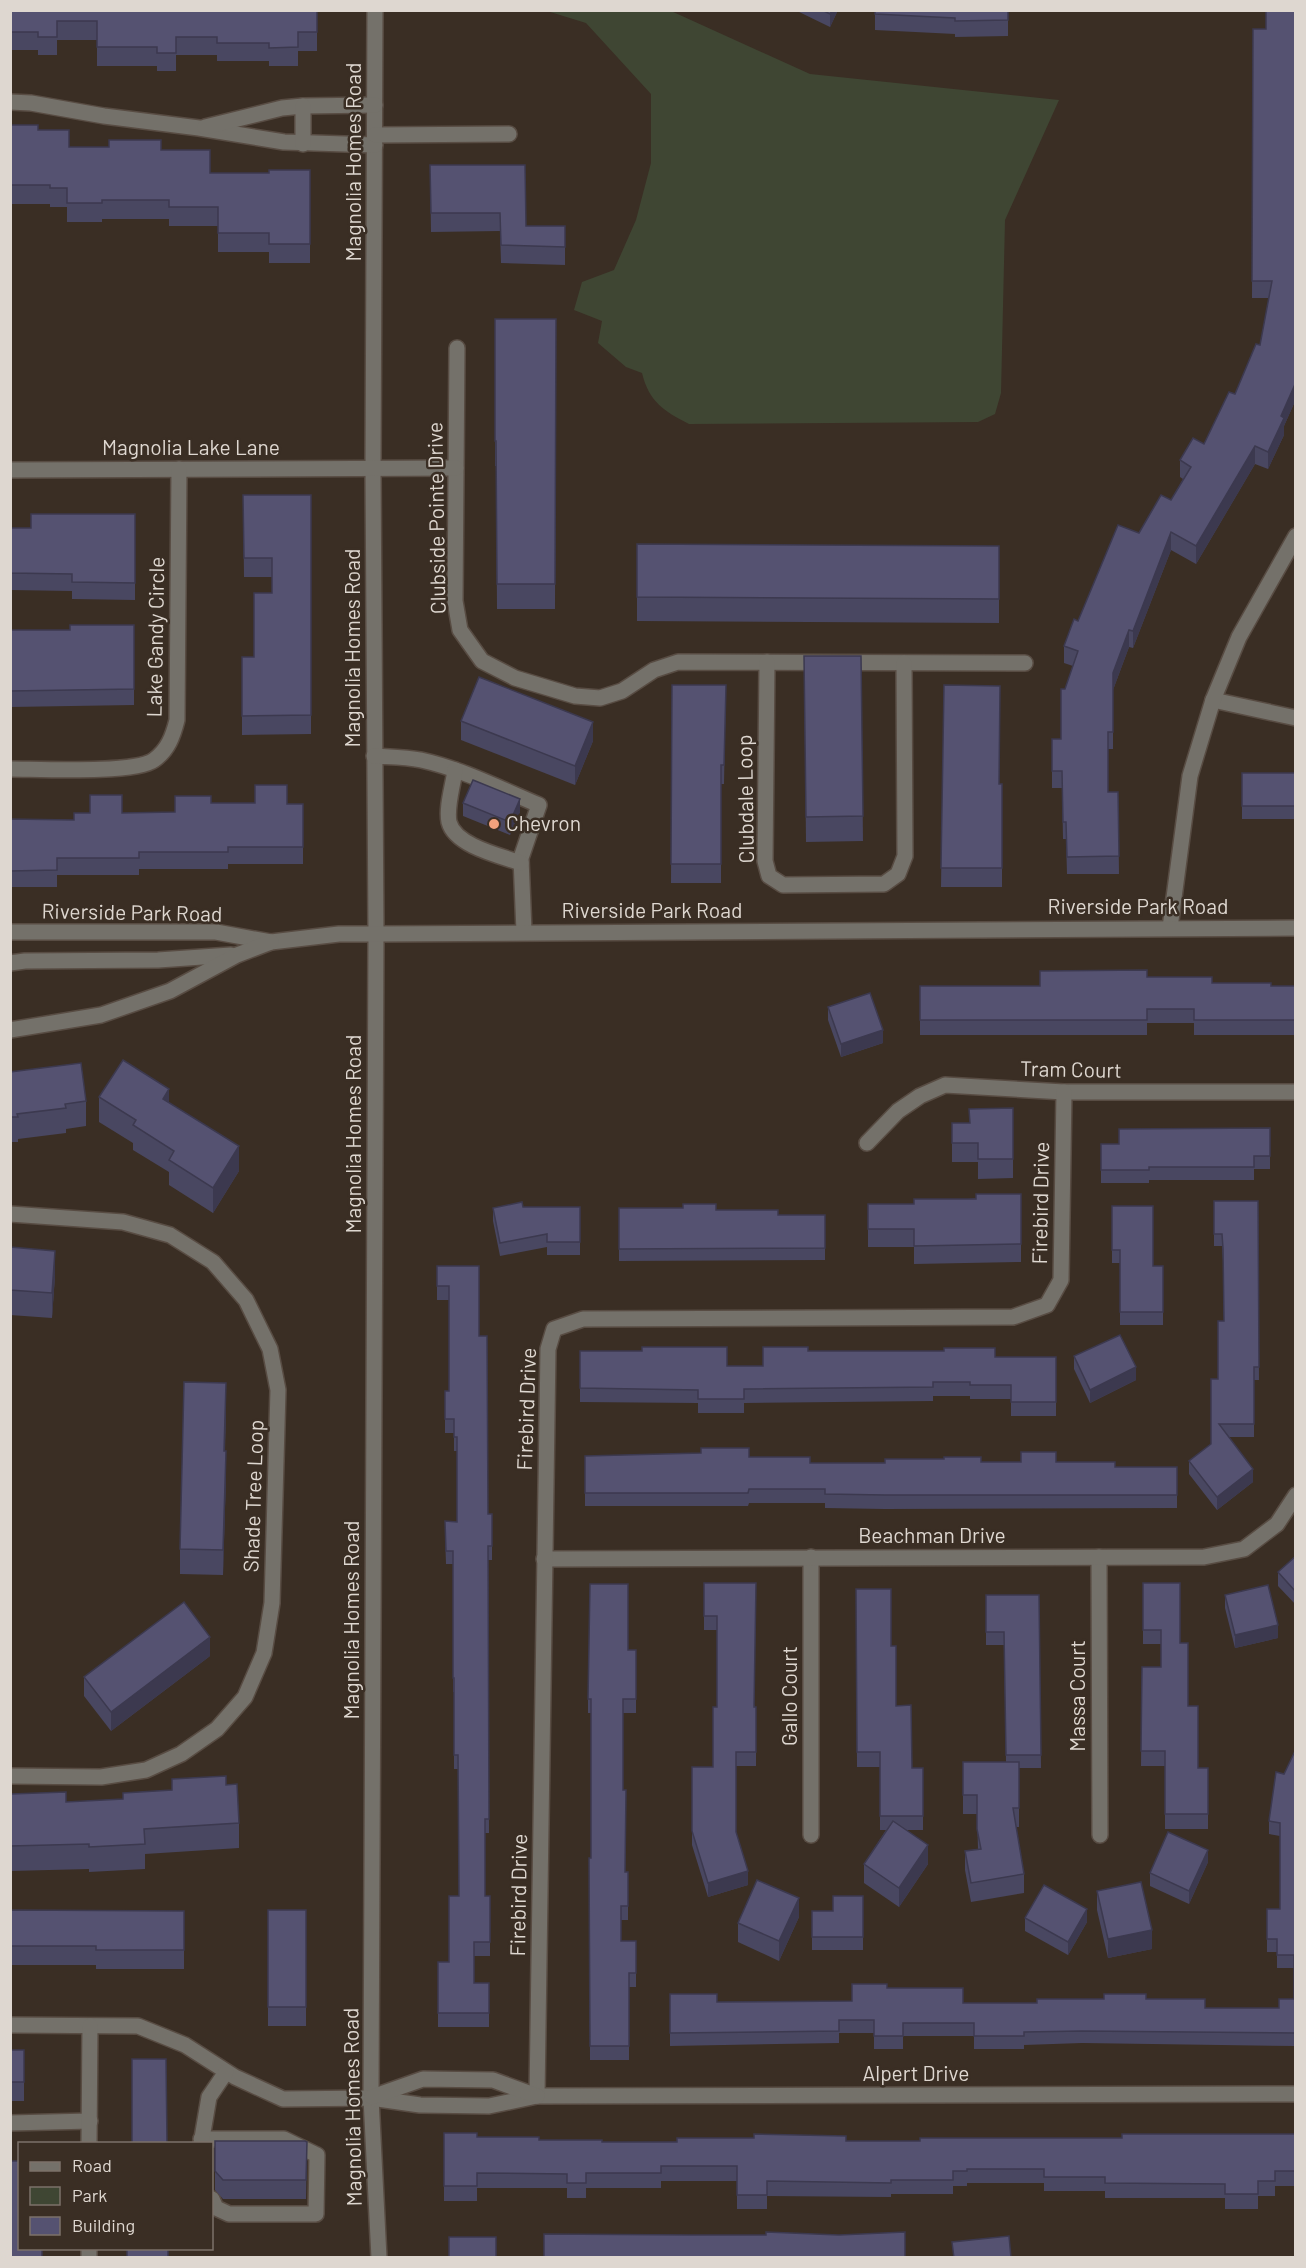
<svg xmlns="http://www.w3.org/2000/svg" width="1306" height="2268" viewBox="0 0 1306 2268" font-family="Barlow,sans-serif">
	<rect width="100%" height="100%" fill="#3a2e24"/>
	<!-- green -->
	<path fill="#3f4633" d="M547 11H671L810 74 1059 100 1005 220 1001 393 995 414 978 422 689 424C664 411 649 402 642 373L626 367 598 343 602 321 574 310 582 282 614 270 636 220 651 163V94L586 23Z"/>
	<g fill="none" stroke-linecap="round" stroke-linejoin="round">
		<defs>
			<g id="minor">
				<path d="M375 10 373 469 376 934 371 2098 379 2258"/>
				<path d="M10 102 31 103 104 116 199 128 284 142 375 145"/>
				<path d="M205 127 282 108 303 106 375 105"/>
				<path d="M375 135 509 134"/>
				<path d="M303 144V106"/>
				<path d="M457 348 455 601 460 630 482 661 515 678 575 696 600 698 622 691 654 670 678 662 1025 663"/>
				<path d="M10 470 456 468"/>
				<path d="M767 662 765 861 769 876 783 885 884 884 898 874 905 856 904 663"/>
				<path d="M1213 700 1296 718"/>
				<path d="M374 756C390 757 406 757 421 760 462 769 501 789 539 805L521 858 524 932"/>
				<path d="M10 769C38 769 135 774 154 760 168 750 173 736 177 720L179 469"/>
				<path d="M455 770C453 786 446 807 449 822 455 846 501 856 521 863"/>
				<path d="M1170 928 1190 776 1213 700 1239 637 1296 536"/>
				<path d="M10 932H216L271 942 339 934H376L1296 928"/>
				<path d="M10 963 25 961 158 960 231 955"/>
				<path d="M10 1030 101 1015 170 991 237 955 271 942"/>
				<path d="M867 1143 898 1111 920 1096 945 1085 1064 1092H1296"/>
				<path d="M10 1214 123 1222 170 1235 213 1262 246 1300 270 1349 278 1390 272 1603 264 1653 245 1697 217 1729 181 1754 146 1770 101 1777 10 1776"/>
				<path d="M811 1557V1835"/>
				<path d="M1099 1557 1100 1835"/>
				<path d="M544 1559 1204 1557 1244 1549 1277 1524 1296 1495"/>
				<path d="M10 2025 138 2026 185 2045 235 2077 283 2099 371 2098 420 2105 489 2106 537 2096 1296 2094"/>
				<path d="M537 2096 548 1349 554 1329 583 1319 1013 1317 1047 1305 1061 1280 1064 1092"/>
				<path d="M372 2097 423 2079 493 2080 537 2096"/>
				<path d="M10 2123 90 2121"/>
				<path d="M201 2139H284L317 2155 316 2214H229L216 2208 212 2199"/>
				<path d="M89 2144 90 2026"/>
				<path d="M201 2144 209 2097 226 2072"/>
				<path d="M89 2258V2248"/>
			</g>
		</defs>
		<!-- minor casing -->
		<use href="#minor" stroke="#584c43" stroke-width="18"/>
		<!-- minor -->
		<use href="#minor" stroke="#74716a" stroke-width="15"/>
	</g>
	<!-- wall -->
	<g fill="#494761">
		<path d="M10 10H317V51H298V66H269V61H217V55H176V71H157V66H97V40H57V55H38V50H10Z"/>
		<path d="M795 10H838L830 27Z"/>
		<path d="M875 10H1008V36L955 37V34L875 30Z"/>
		<path d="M1296 10V399L1284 426V435L1268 469 1255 464 1196 564 1171 550 1133 648 1129 647 1113 690V749H1108V792H1118L1119 874H1067L1066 839H1063L1062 788H1052V739H1061L1065 689 1073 666 1064 663V646L1078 621 1139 533 1171 500 1183 479 1180 477V460L1204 444 1235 394 1260 345 1269 298H1252L1253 29H1266Z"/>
		<path d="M10 125 38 130 69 147 161 150 210 173H269L310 170V263H269V252H218V226H169V219H102V222H67V207H50V204H10Z"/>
		<path d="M430 165 526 226H565V265L501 263 500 231 431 232Z"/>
		<path d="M495 319H556L555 609H497L496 466H495Z"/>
		<path d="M243 495H311V734L242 735V657H254L272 593V577H244Z"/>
		<path d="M135 514V600L72 599V591L10 590V528H31Z"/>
		<path d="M637 544 999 546V623L637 621Z"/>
		<path d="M134 625V705L10 707V630H70Z"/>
		<path d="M804 656H861L863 841 806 842Z"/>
		<path d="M672 685H726L724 784H721V883H671Z"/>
		<path d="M944 685 999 784H1002V887H941Z"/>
		<path d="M461 721 593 741 575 785 461 740Z"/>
		<rect x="1242" y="773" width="54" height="46"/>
		<path d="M211 803 303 804V864H228V869H139V875H57V887H10V819L74 820 122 813 175 812Z"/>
		<path d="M463 803 520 812 510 835 463 816Z"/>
		<path d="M1147 977 1212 983 1271 986H1296V1035H1194V1023H1147V1035H920V986H1040Z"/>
		<path d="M828 1007 883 1043 841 1057 828 1020Z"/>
		<path d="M10 1072 86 1101V1126L66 1129V1133L18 1139V1142H10Z"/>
		<path d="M99 1097 169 1103 239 1171 213 1213 169 1185V1172L133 1150V1143L99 1122Z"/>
		<path d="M1013 1108V1178L978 1179V1162H952V1123H969Z"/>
		<path d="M1270 1128V1169H1254V1180H1149V1183H1101V1144H1119Z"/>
		<path d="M1021 1194V1262L914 1264V1247H868V1204H914Z"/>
		<path d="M1214 1201H1258L1259 1380H1254V1437H1228L1253 1482 1217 1510 1189 1474V1461L1211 1444 1224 1321 1223 1261 1222 1246H1214Z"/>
		<path d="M1112 1206 1153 1266H1163V1325H1120V1263H1112Z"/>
		<path d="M523 1207H580V1255H547V1247L500 1256 493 1221V1208Z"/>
		<path d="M619 1208 716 1210 778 1215H825V1260L619 1261Z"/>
		<path d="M10 1247 55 1276 52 1318 10 1315Z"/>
		<path d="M437 1266 479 1336 488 1514H492V1560H488L489 1833H485V1896H490V1956H474V1983H489V2027H438V1962H449L459 1896 458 1769H454V1692H453V1564H446L445 1535 457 1522V1451H454V1433H445V1391H449V1300H437Z"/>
		<path d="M580 1351 727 1366H763L808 1351 995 1357H1056V1416H1011V1399H970V1396H933V1401L744 1403V1413H698V1403L580 1402Z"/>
		<path d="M1074 1356 1136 1380 1090 1403 1074 1369Z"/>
		<path d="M226 1408 225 1451 226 1476 223 1575 180 1574V1549Z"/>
		<path d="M585 1456 749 1457 810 1463 1056 1462 1115 1467H1177V1508L885 1509 825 1508V1503H749L748 1506H585Z"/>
		<path d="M1296 1556V1605L1278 1586V1572Z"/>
		<path d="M704 1583 755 1707H756V1766H736V1832L748 1885 708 1897 692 1845V1767H713L717 1707V1630H704Z"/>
		<path d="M1143 1583 1180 1643 1188 1706 1198 1768H1208V1829H1165V1766H1141L1142 1667H1161V1644H1143Z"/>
		<path d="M856 1589 891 1646 896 1706 912 1768H923V1830H907L928 1864 899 1907 864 1883V1864L886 1830H880V1767H857Z"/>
		<path d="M986 1595H1039L1041 1768H1019V1827H1016L1024 1874V1893L971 1902 965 1870V1851L978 1849 977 1814H963V1762H1006L1004 1645H986Z"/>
		<path d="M1225 1595 1278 1638 1235 1648 1225 1608Z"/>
		<path d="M628 1650H636V1713H623V1790L625 1872H628V1920H621V1941H636V1987H629V2060H590L589 1858H591V1713H588V1699Z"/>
		<path d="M210 1656 111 1731 84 1696V1677Z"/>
		<path d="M1296 1749V2046L1082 2043 1024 2045V2049H974V2036H903V2049H874V2033H839V2043L670 2046V1994L717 2002 852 2001 887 1988 963 2003H1037L1146 1999 1205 2008H1279L1294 1999V1968H1277V1952H1267V1909H1280V1836L1269 1834V1821L1284 1774Z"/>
		<path d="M172 1779 226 1785 239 1823V1848L145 1854V1869L89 1872V1869L10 1871V1797L66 1802 123 1799 172 1790Z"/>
		<path d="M1208 1862 1189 1904 1150 1886V1873Z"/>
		<path d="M1097 1891 1152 1949 1108 1958 1097 1910Z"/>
		<path d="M863 1896V1950H812V1911H833Z"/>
		<path d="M10 1910 184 1911V1969H96V1965H10Z"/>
		<rect x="268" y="1910" width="38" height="116"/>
		<path d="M799 1917 779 1961 738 1942V1923Z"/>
		<path d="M1025 1918 1087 1922 1068 1955 1025 1931Z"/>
		<rect x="10" y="2050" width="14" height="51"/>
		<path d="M444 2133 477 2137 539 2140 602 2142 920 2141 1122 2138 1296 2134V2186H1275V2196H1258V2209H1225V2198H1105V2191H1044V2183H967V2186H953V2194H891V2197L767 2196V2209H737V2181H661V2188H586V2198H567V2188H477V2201H444Z"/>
		<path d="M215 2141 307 2142 306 2199H223L215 2190Z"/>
	</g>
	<!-- shaded-wall -->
	<g fill="#3c394f">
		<path d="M832 10H838L830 27V14Z"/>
		<path d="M1296 382V399L1284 426V435L1268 469V452L1281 416Z"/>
		<path d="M1255 446V464L1196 564V546Z"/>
		<path d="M1171 532V550L1133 648V631Z"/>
		<path d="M1129 630V647L1113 690V749V673Z"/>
		<path d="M593 722V741L575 785V766Z"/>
		<path d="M520 799V812L510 835V822Z"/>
		<path d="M883 1030V1043L841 1057V1044Z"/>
		<path d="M169 1089V1114L163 1099Z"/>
		<path d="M239 1146V1171L213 1213V1188Z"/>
		<path d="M55 1251V1276L52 1318V1293Z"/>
		<path d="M1136 1367V1380L1090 1403V1390Z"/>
		<path d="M226 1383V1408L224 1476V1451Z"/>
		<path d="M226 1451V1476L223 1575V1550Z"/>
		<path d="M1253 1469V1482L1217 1510V1497Z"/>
		<path d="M1278 1625V1638L1235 1648V1635Z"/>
		<path d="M210 1637V1656L111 1731V1712Z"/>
		<path d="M928 1845V1864L899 1907V1888Z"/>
		<path d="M1208 1850V1862L1189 1904V1891Z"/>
		<path d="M748 1871V1885L708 1897V1883Z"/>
		<path d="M799 1898V1917L779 1961V1941Z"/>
		<path d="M1087 1909V1922L1068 1955V1942Z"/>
		<path d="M1152 1930V1949L1108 1958V1939Z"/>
	</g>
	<!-- building -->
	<g fill="#555271" stroke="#3c394f" stroke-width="1.5">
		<path d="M10 10H317V32H298V47L269 48V43H217V37H176V53H157V47H97V21H57V37H38V32H10Z"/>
		<path d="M822 10H832L830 14Z"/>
		<path d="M875 10H1008V20L955 21V18L875 14Z"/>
		<path d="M1266 10H1296V382L1281 416 1284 418 1268 452 1255 446 1196 546 1171 532 1133 631 1129 630 1113 673V732H1108V792H1118L1119 856 1067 857 1066 822H1063L1062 771H1052V739H1061V689H1065L1078 651 1064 646 1074 619 1078 621 1118 525 1139 533 1161 495 1171 500 1191 467 1180 460 1193 438 1204 444 1229 392 1235 394 1256 344 1260 345 1272 281H1252L1253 29H1266Z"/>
		<path d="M10 125H38V130H69V147H109V140H161V150H210V173H269V170H310V244H269V233H218V207H169V200H102V203H67V188H50V185H10Z"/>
		<path d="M430 165H525L526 226H565V247L501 245 500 213H431Z"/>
		<path d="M495 319H556L555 584H497L496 441H495Z"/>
		<path d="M243 495H311V715L242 716V657H254V593H272V558H244Z"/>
		<path d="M31 514H135V583L72 582V574L10 573V528H31Z"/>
		<path d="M637 544 999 546V599L637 597Z"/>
		<path d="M70 625H134V689L10 691V630H70Z"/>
		<path d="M804 656H861L863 816 806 817Z"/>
		<path d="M479 677 593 722 575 766 461 721Z"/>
		<path d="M672 685H726L724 765H721V864H671Z"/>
		<path d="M944 685 1000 686 999 784H1002V868H941Z"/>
		<rect x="1242" y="773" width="54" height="33"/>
		<path d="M473 780 520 799 510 822 463 803Z"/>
		<path d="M255 785H287V804H303V847H228V852H139V858H57V870L10 871V819L74 820V813H90V795H122V813L175 812V796H211V803H255Z"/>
		<path d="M1147 970V977H1212V983H1271V986H1296V1020H1194V1009H1147V1020H920V986H1040V971Z"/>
		<path d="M870 993 883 1030 841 1044 828 1007Z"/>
		<path d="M123 1060 169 1089 163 1099 239 1146 213 1188 169 1160 174 1151 133 1125 136 1120 99 1097Z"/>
		<path d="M81 1063 86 1101 65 1104 66 1108 17 1114 18 1117H10V1072Z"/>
		<path d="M1013 1108V1159H978V1143H952V1123H970L969 1109Z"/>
		<path d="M1270 1128V1156H1254V1167H1149V1170H1101V1144H1119V1129Z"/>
		<path d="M976 1194H1021V1244L914 1246V1229H868V1204H914V1199H976Z"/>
		<path d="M1214 1201H1258L1259 1367H1254V1424H1219L1253 1469 1217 1497 1189 1461 1211 1444V1379H1218V1321H1224L1223 1248 1222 1234H1214Z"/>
		<path d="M522 1202 523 1207H580V1242H547V1234L500 1243 493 1208Z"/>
		<path d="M683 1204H716V1210H778V1215H825V1248L619 1249V1208H683Z"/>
		<path d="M1112 1206H1153V1266H1163V1312H1120V1250H1112Z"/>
		<path d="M10 1247 55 1251 52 1293 10 1290Z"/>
		<path d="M437 1266H479V1336H487L488 1514H492V1546H488L489 1819H485V1896H490V1942H474V1983H489V2013H438V1962H449V1896H459L458 1755H454V1678H453V1551H446L445 1521 457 1522V1437H454V1419H445V1391H449V1286H437Z"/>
		<path d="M1120 1335 1136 1367 1090 1390 1074 1356Z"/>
		<path d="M642 1347H727V1366H763V1347H808V1351H944V1348H995V1357H1056V1402H1011V1385H970V1382H933V1387L744 1389V1399H698V1390L580 1388V1351H642Z"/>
		<path d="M184 1382 226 1383 224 1451H226L223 1550 180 1549Z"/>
		<path d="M701 1448H749V1457H810V1463H885V1459H944V1457H981V1462H1021V1452H1056V1462H1115V1467H1177V1495H885L825 1494V1489H749L748 1493H585V1456L701 1453Z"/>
		<path d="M1296 1556V1592L1278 1572Z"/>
		<path d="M704 1583H756L754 1707H756V1752H736V1832L748 1871 708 1883 692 1831V1767H713V1707H717V1616H704Z"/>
		<path d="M1143 1583H1180V1643H1188V1706H1198V1768H1208V1814H1165V1751H1141L1142 1667H1161V1630H1143Z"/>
		<path d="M590 1584H628V1650H636V1699H623V1790H626L625 1872H628V1906H621V1941H636V1973H629V2046H590L589 1858H591V1699H588Z"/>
		<path d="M1268 1585 1278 1625 1235 1635 1225 1595Z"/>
		<path d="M856 1589H891V1646H896V1706L911 1705 912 1768H923V1816H880V1752H857Z"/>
		<path d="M986 1595H1039L1041 1755H1006L1004 1632H986Z"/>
		<path d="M184 1602 210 1637 111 1712 84 1677Z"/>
		<path d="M1296 1749V2033L1082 2031 1024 2032V2036H974V2023H903V2036H874V2020H839V2031L670 2033V1994H717V2002L852 2001V1984H887V1988H963V2003H1037V1999H1104V1994H1146V1999H1205V2008H1279V1999H1294V1955H1277V1939H1267V1909H1280V1823L1269 1821 1276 1772 1284 1774Z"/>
		<path d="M963 1762H1019V1808H1013L1024 1874 971 1883 965 1851 981 1849 977 1829V1795H963Z"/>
		<path d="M226 1776V1785L237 1784 239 1823 144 1829 145 1844 89 1847V1844L10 1846 11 1794 66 1792V1802L123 1799V1793L172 1790V1779Z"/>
		<path d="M893 1821 928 1845 899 1888 864 1864Z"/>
		<path d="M1168 1832 1208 1850 1189 1891 1150 1873Z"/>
		<path d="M757 1880 799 1898 779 1941 738 1923Z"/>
		<path d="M1141 1882 1152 1930 1108 1939 1097 1891Z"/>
		<path d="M1044 1885 1087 1909 1068 1942 1025 1918Z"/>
		<path d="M833 1896H863V1937H812V1911H833Z"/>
		<path d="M10 1910 184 1911V1950H96V1946H10Z"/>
		<rect x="268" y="1910" width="38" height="97"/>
		<rect x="10" y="2050" width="14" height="32"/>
		<path d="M132 2059H166L167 2144H132Z"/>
		<path d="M444 2133H477V2137H539V2140H602V2142H677V2138H754V2134L846 2136V2141H920V2138H1122V2134H1296V2171H1275V2181H1258V2194H1225V2184L1105 2183V2177H1044V2169H967V2171H953V2180H891V2183L767 2181V2195H737V2166H661V2173H586V2183H567V2174L477 2173V2186H444Z"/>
		<path d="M215 2141H305L307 2142 306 2180H223L215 2171Z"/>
		<path d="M10 2161H20V2248H42V2258H10Z"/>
		<path d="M766 2232 839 2235 905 2232V2258H544V2234L692 2235H766Z"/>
		<path d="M1009 2236 1011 2258H954L952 2242Z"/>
		<rect x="449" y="2237" width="47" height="21"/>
		<rect x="127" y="2248" width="41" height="10"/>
	</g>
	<!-- markers -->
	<circle fill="#f1a17d" stroke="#3a2e24" stroke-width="2" cx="494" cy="824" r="6"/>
	<g text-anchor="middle" stroke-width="5" stroke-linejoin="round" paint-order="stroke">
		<!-- street labels -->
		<g font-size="21" fill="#ded7d0" stroke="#3a2e24">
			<text transform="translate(354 162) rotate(-90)" y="7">Magnolia Homes Road</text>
			<text x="191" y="455">Magnolia Lake Lane</text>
			<text transform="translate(437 518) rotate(-91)" y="7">Clubside Pointe Drive</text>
			<text transform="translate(156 637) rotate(-89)" y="7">Lake Gandy Circle</text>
			<text transform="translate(353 648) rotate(-90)" y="7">Magnolia Homes Road</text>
			<text transform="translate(746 799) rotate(-91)" y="7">Clubdale Loop</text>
			<text x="1138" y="914">Riverside Park Road</text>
			<text x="652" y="918">Riverside Park Road</text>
			<text transform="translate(132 913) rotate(1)" y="7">Riverside Park Road</text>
			<text transform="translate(1071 1070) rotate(1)" y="7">Tram Court</text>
			<text transform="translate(354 1134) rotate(-90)" y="7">Magnolia Homes Road</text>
			<text transform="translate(1041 1203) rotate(-89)" y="7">Firebird Drive</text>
			<text transform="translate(527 1409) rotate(-88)" y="7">Firebird Drive</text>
			<text transform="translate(254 1496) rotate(-88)" y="7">Shade Tree Loop</text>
			<text x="932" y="1543">Beachman Drive</text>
			<text transform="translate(352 1620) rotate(-90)" y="7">Magnolia Homes Road</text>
			<text transform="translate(790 1696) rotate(-90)" y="7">Gallo Court</text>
			<text transform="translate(1078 1696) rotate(-90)" y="7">Massa Court</text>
			<text transform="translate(519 1895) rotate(-89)" y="7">Firebird Drive</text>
			<text x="916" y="2081">Alpert Drive</text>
			<text transform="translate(353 2107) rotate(-91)" y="7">Magnolia Homes Road</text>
		</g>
		<!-- poi labels -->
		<g font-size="21" fill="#ded7d0" stroke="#3a2e24" text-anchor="start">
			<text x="506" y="831">Chevron</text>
		</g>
	</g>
	<!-- border -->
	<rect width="1306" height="2268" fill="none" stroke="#ded7d0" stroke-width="24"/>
	<!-- legend -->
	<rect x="18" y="2142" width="195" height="108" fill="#3a2e24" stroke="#7c7269" stroke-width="1.5"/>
	<rect x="30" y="2162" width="30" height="9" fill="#74716a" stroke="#7c7269" stroke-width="1.5"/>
	<text x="72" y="2172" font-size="18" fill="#ded7d0">Road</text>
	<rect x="30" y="2187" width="30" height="18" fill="#3f4633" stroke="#7c7269" stroke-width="1.5"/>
	<text x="72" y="2202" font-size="18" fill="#ded7d0">Park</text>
	<rect x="30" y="2217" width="30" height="18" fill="#555271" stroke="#7c7269" stroke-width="1.5"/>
	<text x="72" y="2232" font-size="18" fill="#ded7d0">Building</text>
</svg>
